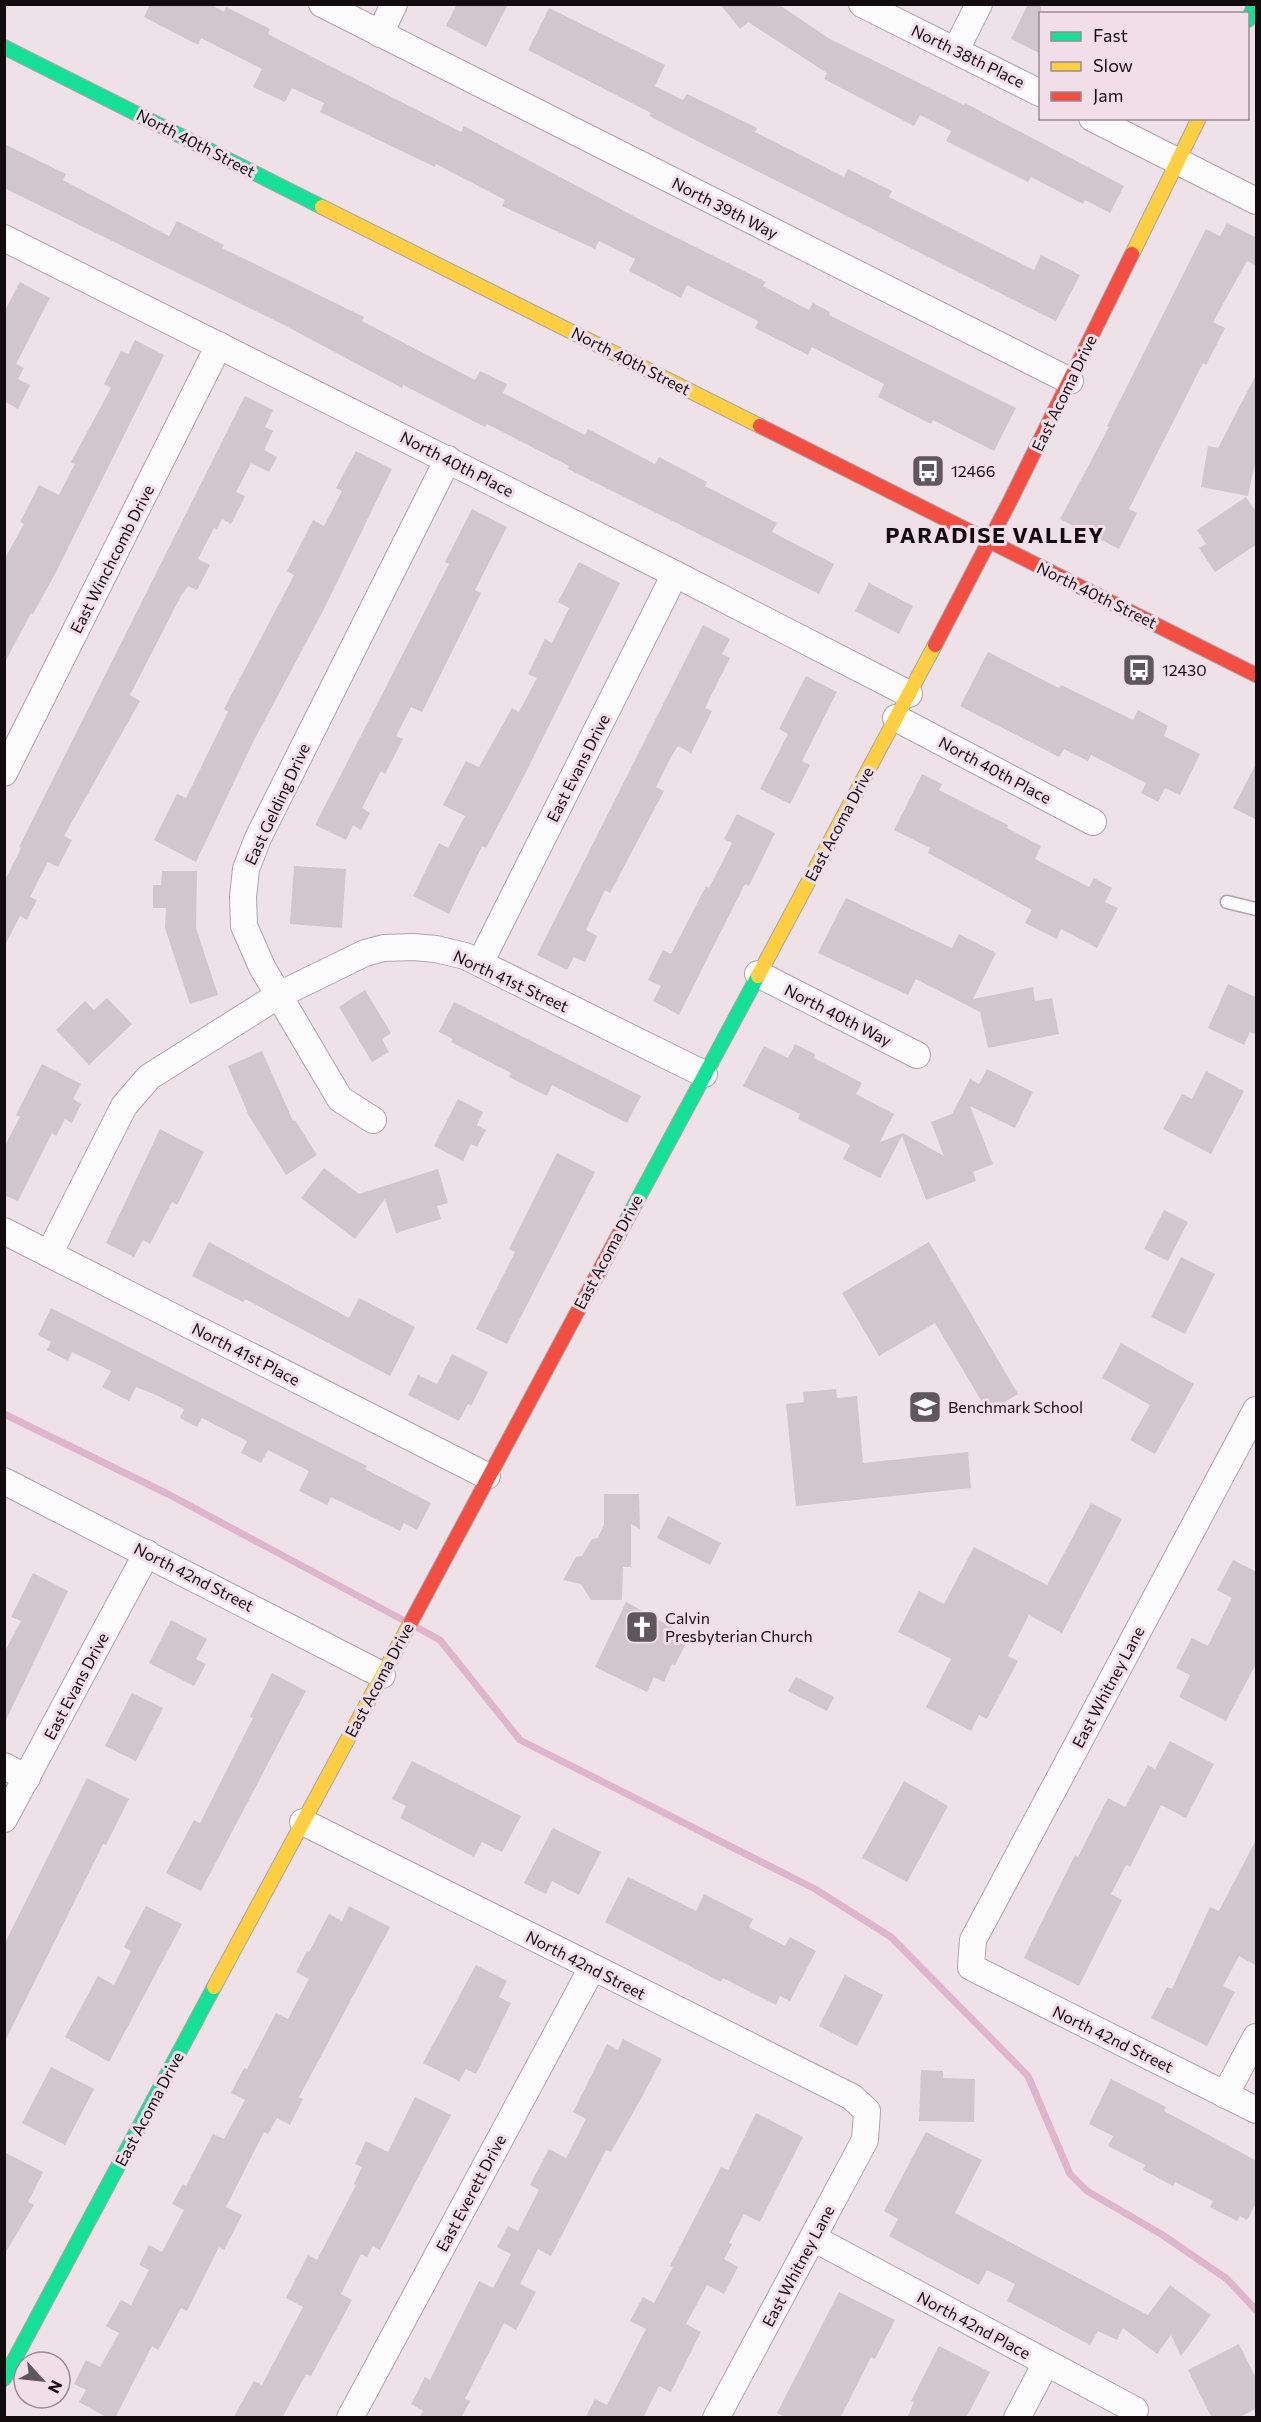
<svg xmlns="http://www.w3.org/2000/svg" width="1261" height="2422" viewBox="0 0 1261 2422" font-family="Commissioner,sans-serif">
	<rect width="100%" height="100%" fill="#eee2e8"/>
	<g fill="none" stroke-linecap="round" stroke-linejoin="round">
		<!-- stream -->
		<g stroke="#dfb5cc" stroke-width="7">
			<path d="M4 1414 168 1494 403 1620"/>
			<path d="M418 1628 440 1640 520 1740 815 1889 891 1937 1028 2076 1070 2174 1087 2191 1161 2234 1227 2279 1256 2310"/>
		</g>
	</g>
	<!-- building -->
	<g fill="#d0c6cb">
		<path d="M150 4H210L224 12 226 7 270 29 268 34 330 66 461 132 464 126 641 220 766 282 763 286 809 310 813 303 830 312 829 315 1016 408 994 451 933 420 931 424 878 397 884 384 812 347 808 355 755 328 758 321 687 285 681 298 629 271 635 259 599 241 595 249 502 206 505 200 436 164 435 167 320 112 324 103 292 88 285 102 253 87 262 69 201 38 198 45 144 17Z"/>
		<path d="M457 4H508L486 47 446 26Z"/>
		<path d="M720 4H778L830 39 964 105 965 103 1124 186 1110 213 1085 200 1083 204 1031 177 1028 182 946 141 951 131 920 115 914 126 824 79 827 73 748 22 740 29Z"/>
		<path d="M1028 4H1041V54L1011 39Z"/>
		<path d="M549 8 665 65 655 86 683 100 687 94 720 110 757 128 755 132 844 177 848 169 892 191 889 197 1034 270 1041 255 1080 275 1056 321 703 144 649 116 651 113 528 50Z"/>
		<path d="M4 144 66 174 63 180 169 236 177 221 224 245 222 248 364 317 362 321 475 380 480 371 507 384 503 393 585 435 588 429 655 464 659 457 707 482 705 486 777 523 772 532 834 564 819 594 568 469 569 466 487 424 485 427 403 385 402 388 284 325 4 188Z"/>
		<path d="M1227 223 1257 238V266L1247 261 1213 322 1225 328 1206 365 1203 363 1129 509 1137 513 1119 549 1060 519 1109 427 1107 426 1206 229 1220 236Z"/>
		<path d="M20 282 50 298 16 364 24 368 18 379 30 385 18 409 6 402 4 406V312Z"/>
		<path d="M135 340 164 355 55 574 33 614 31 613 4 664V560L24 524 20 522 39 485 59 495 75 464 71 462 111 388 104 384 121 351 128 354Z"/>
		<path d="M1257 373V453L1248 496 1201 487 1208 446 1218 448Z"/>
		<path d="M245 396 273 410 265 427 273 431 264 450 277 457 269 472 251 463 236 492 245 496 231 524 222 519 217 529 214 528 198 559 210 565 197 590 188 586 181 596 130 695 140 701 64 836 72 840 58 867 48 862 30 897 37 900 27 920 20 916 4 947V882L21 848 19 847Z"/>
		<path d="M356 451 392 469 324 609 253 742 196 862 154 840 177 794 186 798 228 712 224 709 294 575 287 571 313 520 324 526 342 491 336 488Z"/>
		<path d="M1246 497 1257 513V544L1215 572 1199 548 1206 544 1197 530Z"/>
		<path d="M472 509 507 527 475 590 481 593 422 712 411 707 396 736 403 739 385 774 381 771 362 808 370 813 361 830 353 825 346 840 315 825 449 564 445 562Z"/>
		<path d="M579 562 620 583 522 780 486 848 482 846 449 914 413 896 439 843 448 848 465 816 443 805 466 761 479 767 512 708 519 712 537 678 528 674 545 639 552 643 569 608 558 602Z"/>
		<path d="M869 583 913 606 899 634 855 611Z"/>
		<path d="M703 625 730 639 722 654 730 658 705 708 712 711 691 753 678 746 671 757 656 787 664 791 610 893 605 890 586 930 597 936 585 962 574 957 567 970 537 955Z"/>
		<path d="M988 652 1059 688 1061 685 1133 720 1138 710 1168 726 1164 736 1200 754 1180 795 1165 788 1158 802 1141 793 1146 783 1091 755 1088 761 1064 749 1059 757 960 706Z"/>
		<path d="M806 676 837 692 802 761 810 765 790 804 760 789 788 734 779 729Z"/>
		<path d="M1257 762V820L1233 808Z"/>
		<path d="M922 774 942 784 939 790 1008 825 1007 828 1041 846 1035 859 1089 887 1094 878 1112 888 1105 902 1118 908 1097 948 1061 929 1057 939 1025 923 1032 910 928 853 930 848 894 830Z"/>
		<path d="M737 814 775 833 749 886 745 884 679 1015 653 1001 661 986 648 980 663 950 671 954 706 886 709 888 732 843 724 839Z"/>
		<path d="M294 866 346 869 342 928 290 924Z"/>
		<path d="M162 871H197L196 928 218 995 190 1004 165 928 166 908H153V885H161Z"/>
		<path d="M846 898 952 948 959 934 996 953 973 999 1033 987 1035 1001 1052 998 1059 1034 988 1048 980 1012 916 979 908 995 818 953Z"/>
		<path d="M1228 984 1257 998V1035L1250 1032 1244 1045 1208 1028Z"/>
		<path d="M365 990 391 1033 382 1039 389 1052 372 1062 339 1007Z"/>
		<path d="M107 998 132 1024 89 1065 56 1030 85 1001 94 1010Z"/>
		<path d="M454 1002 641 1096 627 1123 552 1085 547 1096 509 1077 511 1073 451 1042 453 1039 439 1032Z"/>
		<path d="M795 1044 815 1054 814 1058 862 1083 856 1094 894 1114 880 1142 903 1133 944 1156 931 1122 952 1114 970 1079 979 1084 987 1069 1033 1092 1015 1128 970 1106 993 1164 973 1172 976 1181 926 1200 902 1136 880 1178 843 1159 850 1145 798 1119 800 1114 743 1086 764 1046 788 1058Z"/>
		<path d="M262 1051 293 1121 295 1120 317 1155 286 1175 249 1116 228 1066Z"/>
		<path d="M42 1064 81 1084 73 1099 81 1104 72 1123 65 1119 56 1136 52 1133 18 1201 4 1195V1147L20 1117 16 1115Z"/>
		<path d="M1206 1071 1244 1091 1211 1154 1163 1129 1182 1094 1192 1099Z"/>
		<path d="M458 1099 483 1112 477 1125 486 1130 477 1147 471 1144 463 1161 434 1146Z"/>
		<path d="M160 1129 204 1152 177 1205 172 1202 150 1244 143 1240 134 1257 106 1243Z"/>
		<path d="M557 1153 595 1172 507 1344 476 1329 515 1252 509 1249Z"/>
		<path d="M324 1168 359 1194 438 1169 448 1203 437 1206 441 1219 396 1233 385 1199 355 1239 301 1198Z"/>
		<path d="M1164 1210 1188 1222 1168 1261 1144 1249Z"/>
		<path d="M209 1242 349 1318 359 1298 415 1327 390 1376 245 1299 243 1302 192 1276Z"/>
		<path d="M929 1242 1018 1394 988 1412 935 1323 879 1356 842 1293Z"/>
		<path d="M1181 1257 1215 1274 1185 1334 1151 1317Z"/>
		<path d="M51 1308 367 1466 365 1469 431 1503 417 1530 404 1523 400 1531 331 1497 327 1505 299 1491 309 1471 268 1450 261 1463 241 1453 247 1441 202 1418 197 1427 180 1418 184 1409 154 1394 136 1387 129 1401 102 1387 111 1371 72 1352 68 1361 47 1350 51 1342 38 1335Z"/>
		<path d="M1121 1343 1194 1384 1155 1454 1130 1440 1150 1405 1102 1378Z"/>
		<path d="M452 1354 488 1372 471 1406 468 1404 459 1421 408 1395 418 1375 437 1384Z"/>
		<path d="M836 1389 837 1398 857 1396 863 1463 968 1452 971 1488 796 1506 786 1404 804 1402 803 1392Z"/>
		<path d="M604 1494H639L640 1529 631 1524V1567H623L622 1600H591L581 1584 563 1580 576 1557 582 1556 592 1539 598 1538 604 1525Z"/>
		<path d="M1091 1503 1122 1519 1062 1633 1029 1615 1008 1656 1018 1661 987 1719 979 1715 971 1731 926 1707 951 1659 898 1632 919 1591 944 1604 974 1547 1047 1585Z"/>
		<path d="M668 1516 721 1543 710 1565 657 1538Z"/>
		<path d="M1233 1560 1257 1572V1662L1226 1721 1179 1697 1190 1675 1176 1668 1192 1638 1208 1646 1232 1598 1217 1590Z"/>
		<path d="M33 1573 68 1591 4 1724V1653L21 1621 11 1617Z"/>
		<path d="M626 1602 686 1635 682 1641 686 1643 675 1665 672 1664 664 1682 654 1677 647 1692 595 1667Z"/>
		<path d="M171 1620 207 1639 196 1659 206 1664 194 1686 149 1663Z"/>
		<path d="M272 1673 306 1691 201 1891 166 1873 194 1820 200 1823 253 1718 250 1717Z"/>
		<path d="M796 1677 834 1697 827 1711 788 1691Z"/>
		<path d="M132 1693 163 1708 136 1761 105 1746Z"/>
		<path d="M1170 1741 1214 1764 1186 1818 1161 1805 1130 1867 1126 1865 1111 1894 1122 1900 1079 1986 1024 1958 1075 1855 1078 1857 1108 1798 1125 1807 1148 1765 1155 1769Z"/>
		<path d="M412 1761 521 1816 502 1852 482 1842 474 1857 400 1818 406 1806 392 1799Z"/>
		<path d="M87 1778 129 1799 106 1845 103 1844 4 2043V1945Z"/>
		<path d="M904 1781 948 1806 907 1882 862 1858Z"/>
		<path d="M553 1828 601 1852 579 1895 552 1881 546 1894 524 1883Z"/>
		<path d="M1257 1838V1966L1239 1956 1223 1986 1235 1992 1207 2046 1151 2018 1167 1987 1172 1989 1210 1907 1219 1911Z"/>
		<path d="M628 1877 696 1911 704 1894 753 1919 749 1927 785 1946 790 1937 816 1951 790 2001 780 1996 776 2005 723 1978 721 1982 605 1922Z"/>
		<path d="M146 1906 182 1924 109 2062 65 2037 98 1976 114 1985 131 1951 124 1947Z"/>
		<path d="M349 1906 390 1927 299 2097 303 2099 290 2125 277 2118 268 2134 264 2132 226 2207 242 2215 224 2250 219 2247 187 2311 181 2308 158 2350 152 2346 115 2418H108L79 2402 86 2390 74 2384 86 2360 100 2367 119 2333 106 2326 121 2300 131 2305 149 2270 139 2265 149 2245 162 2252 184 2210 172 2204 183 2184 186 2186 213 2134 224 2139 245 2100 231 2093 244 2068 247 2069 276 2013 288 2019 309 1979 296 1972 307 1951 309 1952 329 1914 342 1921Z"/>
		<path d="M476 1965 507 1981 499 1997 511 2003 476 2074 466 2069 459 2081 423 2063Z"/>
		<path d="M845 1975 883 1995 857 2046 819 2026Z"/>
		<path d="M623 2039 662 2059 643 2095 611 2152 606 2150 551 2256 538 2249 520 2284 536 2292 516 2330 504 2323 465 2399 470 2401 461 2418H419L423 2411 411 2404 425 2377 430 2380 479 2281 493 2288 511 2254 497 2247 508 2226 518 2231 539 2190 530 2185 549 2149 566 2158 586 2119 573 2112 607 2044 618 2050Z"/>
		<path d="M51 2067 94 2089 65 2145 22 2123Z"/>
		<path d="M921 2070 943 2071V2078L975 2079 974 2122 919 2121Z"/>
		<path d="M1111 2079 1166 2107 1164 2111 1257 2161V2201L1247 2220 1240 2216 1237 2221 1210 2207 1213 2201 1175 2182 1173 2186 1143 2170 1145 2165 1108 2146 1113 2136 1089 2124Z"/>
		<path d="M415 2097 451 2115 380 2250 373 2246 367 2257 361 2254 341 2294 352 2300 311 2376 306 2374 282 2418H233L254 2381 262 2385 303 2307 286 2298 308 2255 317 2260 356 2185 354 2184 362 2167 355 2164 366 2141 388 2152Z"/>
		<path d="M756 2113 803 2137 760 2222 744 2214 729 2243 732 2244 724 2259 738 2267 724 2294 707 2285 686 2324 701 2332 671 2392 659 2386 643 2418H585L595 2399 607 2405 646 2329 630 2321 643 2297 654 2303 673 2267 670 2266 721 2167 728 2170Z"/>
		<path d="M926 2132 982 2160 955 2213 1148 2315 1170 2285 1211 2315 1181 2356 1171 2335 1157 2354 1123 2328 1117 2340 1098 2331 1090 2345 1007 2301 1015 2284 987 2270 979 2285 889 2236 898 2219 884 2211Z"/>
		<path d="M4 2152 43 2172 28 2202 34 2205 4 2255Z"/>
		<path d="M839 2292 895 2320 875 2359 871 2357 840 2418H786L777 2413Z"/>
		<path d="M1239 2344 1257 2380V2408L1238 2418H1212L1188 2370Z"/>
		<path d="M939 2346 990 2372 966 2418H907L914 2402 911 2401Z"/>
	</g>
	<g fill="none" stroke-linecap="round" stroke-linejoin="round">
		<defs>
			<path id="lane" d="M1227 902 1256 909"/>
			<g id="street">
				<path d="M322 4 1070 381"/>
				<path d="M862 4 1040 93"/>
				<path d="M380 34 394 4"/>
				<path d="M956 50 979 4"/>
				<path d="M1092 118 1256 201"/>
				<path d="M4 238 675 574 909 694"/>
				<path d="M896 718 1093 822"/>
				<path d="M4 773 219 345"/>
				<path d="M480 963 675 574"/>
				<path d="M758 974 917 1055"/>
				<path d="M373 1120 340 1099 262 967 244 926 243 897 246 869 258 838 448 459"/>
				<path d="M4 1231 487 1476"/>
				<path d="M49 1254 124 1106 149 1077 279 995 365 953 384 948 413 947 436 949 465 956 704 1074"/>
				<path d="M1256 1410 973 1940 971 1967 1256 2110"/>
				<path d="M4 1481 382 1675"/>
				<path d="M4 1766 27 1778"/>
				<path d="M4 1819 147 1553"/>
				<path d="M303 1822 852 2097 867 2111 865 2140 716 2418"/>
				<path d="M1225 2095 1256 2037"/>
				<path d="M813 2238 1135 2410"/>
				<path d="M350 2418 592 1968"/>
				<path d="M1017 2418 1046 2363"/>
			</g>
			<g id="fast">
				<path d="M1248 20 1255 4"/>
				<path d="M4 47 322 207"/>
				<path d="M619 1234 758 976"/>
				<path d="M4 2379 214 1987"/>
			</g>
			<g id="slow">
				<path d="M322 207 760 426"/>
				<path d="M1132 254 1199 118"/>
				<path d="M758 976 935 645"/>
				<path d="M214 1987 411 1622"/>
			</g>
			<g id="jam">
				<path d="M760 426 1256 675"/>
				<path d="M935 645 1010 501 1132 254"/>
				<path d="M411 1622 619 1234"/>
			</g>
		</defs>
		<!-- lane casing -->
		<use href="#lane" stroke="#ada4a9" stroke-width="15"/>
		<!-- street casing -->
		<use href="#street" stroke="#ada4a9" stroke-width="28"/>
		<!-- fast casing -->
		<use href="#fast" stroke="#ada4a9" stroke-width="16"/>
		<!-- slow casing -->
		<use href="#slow" stroke="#ada4a9" stroke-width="16"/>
		<!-- jam casing -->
		<use href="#jam" stroke="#ada4a9" stroke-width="16"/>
		<!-- lane -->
		<use href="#lane" stroke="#fcfbfc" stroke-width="12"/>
		<!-- street -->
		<use href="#street" stroke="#fcfbfc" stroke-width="26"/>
		<!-- fast -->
		<use href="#fast" stroke="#16e098" stroke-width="14"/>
		<!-- slow -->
		<use href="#slow" stroke="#ffcf43" stroke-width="14"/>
		<!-- jam -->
		<use href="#jam" stroke="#f24e42" stroke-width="14"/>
	</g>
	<!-- icons -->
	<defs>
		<symbol id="bus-square" viewBox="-11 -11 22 22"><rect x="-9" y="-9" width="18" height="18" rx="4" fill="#5f575b" stroke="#f2dee9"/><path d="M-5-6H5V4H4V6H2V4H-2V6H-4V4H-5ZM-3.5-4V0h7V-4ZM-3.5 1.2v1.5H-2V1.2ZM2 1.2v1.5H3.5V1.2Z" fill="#fff"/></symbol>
		<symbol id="school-square" viewBox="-11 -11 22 22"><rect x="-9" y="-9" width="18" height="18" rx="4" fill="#5f575b" stroke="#f2dee9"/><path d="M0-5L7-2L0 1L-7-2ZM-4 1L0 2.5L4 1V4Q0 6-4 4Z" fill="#fff"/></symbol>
		<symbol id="church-square" viewBox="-11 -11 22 22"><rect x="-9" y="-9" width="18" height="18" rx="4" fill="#5f575b" stroke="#f2dee9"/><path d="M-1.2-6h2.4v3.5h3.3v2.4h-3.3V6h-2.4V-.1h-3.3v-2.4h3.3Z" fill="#fff"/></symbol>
	</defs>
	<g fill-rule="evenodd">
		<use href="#bus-square" x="909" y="452" width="38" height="38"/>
		<use href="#bus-square" x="1120" y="651" width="38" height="38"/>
		<use href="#school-square" x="906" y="1388" width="38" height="38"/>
		<use href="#church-square" x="623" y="1608" width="38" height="38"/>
	</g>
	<g text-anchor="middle" stroke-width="6" stroke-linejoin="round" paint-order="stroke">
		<!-- street labels -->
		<g font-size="16" fill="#120c0f" stroke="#f2dee9">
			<text transform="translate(968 56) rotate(26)" y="6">North 38th Place</text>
			<text transform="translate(196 143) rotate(27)" y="6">North 40th Street</text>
			<text transform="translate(725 208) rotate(27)" y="6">North 39th Way</text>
			<text transform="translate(631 361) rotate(27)" y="6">North 40th Street</text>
			<text transform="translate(1064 393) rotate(-64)" y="6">East Acoma Drive</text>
			<text transform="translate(457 464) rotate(27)" y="6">North 40th Place</text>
			<text transform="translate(112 559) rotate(-63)" y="6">East Winchcomb Drive</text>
			<text transform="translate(1097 595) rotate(26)" y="6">North 40th Street</text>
			<text transform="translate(578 768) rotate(-63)" y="6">East Evans Drive</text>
			<text transform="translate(995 770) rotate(28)" y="6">North 40th Place</text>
			<text transform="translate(277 804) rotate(-65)" y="6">East Gelding Drive</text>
			<text transform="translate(839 824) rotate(-62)" y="6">East Acoma Drive</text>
			<text transform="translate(511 981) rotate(25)" y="6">North 41st Street</text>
			<text transform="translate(838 1015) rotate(27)" y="6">North 40th Way</text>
			<text transform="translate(608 1252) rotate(-62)" y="6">East Acoma Drive</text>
			<text transform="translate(246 1354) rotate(27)" y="6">North 41st Place</text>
			<text transform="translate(194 1577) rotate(27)" y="6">North 42nd Street</text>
			<text transform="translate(379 1680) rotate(-62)" y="6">East Acoma Drive</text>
			<text transform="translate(76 1686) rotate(-62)" y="6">East Evans Drive</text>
			<text transform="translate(1108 1687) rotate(-62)" y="6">East Whitney Lane</text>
			<text transform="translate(586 1965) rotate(27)" y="6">North 42nd Street</text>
			<text transform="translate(1113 2039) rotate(26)" y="6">North 42nd Street</text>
			<text transform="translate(149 2109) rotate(-62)" y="6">East Acoma Drive</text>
			<text transform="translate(471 2193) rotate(-62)" y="6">East Everett Drive</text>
			<text transform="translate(798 2266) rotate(-62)" y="6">East Whitney Lane</text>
			<text transform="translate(974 2325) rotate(28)" y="6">North 42nd Place</text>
		</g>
		<!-- poi labels -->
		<g font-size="16" fill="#120c0f" stroke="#f2dee9" text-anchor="start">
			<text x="951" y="477">12466</text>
			<text x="1162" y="676">12430</text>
			<text x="948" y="1413">Benchmark School</text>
			<text x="665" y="1624">Calvin<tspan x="665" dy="18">Presbyterian Church</tspan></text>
		</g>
		<!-- district labels -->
		<g font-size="22" font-weight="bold" letter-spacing="1.5" fill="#120c0f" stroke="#f2dee9">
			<text x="995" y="543">PARADISE VALLEY</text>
		</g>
	</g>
	<!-- border -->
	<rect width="1261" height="2422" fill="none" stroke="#120c0f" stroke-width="12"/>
	<!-- legend -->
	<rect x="1039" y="12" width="210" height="108" fill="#f2dee9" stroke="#988a92" stroke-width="1.5"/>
	<rect x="1051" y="32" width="30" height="9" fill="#16e098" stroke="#988a92" stroke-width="1.5"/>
	<text x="1093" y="42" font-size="18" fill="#120c0f">Fast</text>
	<rect x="1051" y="62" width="30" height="9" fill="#ffcf43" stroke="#988a92" stroke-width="1.5"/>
	<text x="1093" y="72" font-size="18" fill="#120c0f">Slow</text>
	<rect x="1051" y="92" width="30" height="9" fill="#f24e42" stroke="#988a92" stroke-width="1.5"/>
	<text x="1093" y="102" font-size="18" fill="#120c0f">Jam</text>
	<!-- north arrow -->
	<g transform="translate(42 2380) rotate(117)"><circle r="28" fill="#f2dee9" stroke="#988a92" stroke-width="1.5"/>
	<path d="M0-4.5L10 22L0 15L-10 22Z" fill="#5f575b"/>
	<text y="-9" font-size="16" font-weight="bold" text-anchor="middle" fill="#120c0f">N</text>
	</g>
</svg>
